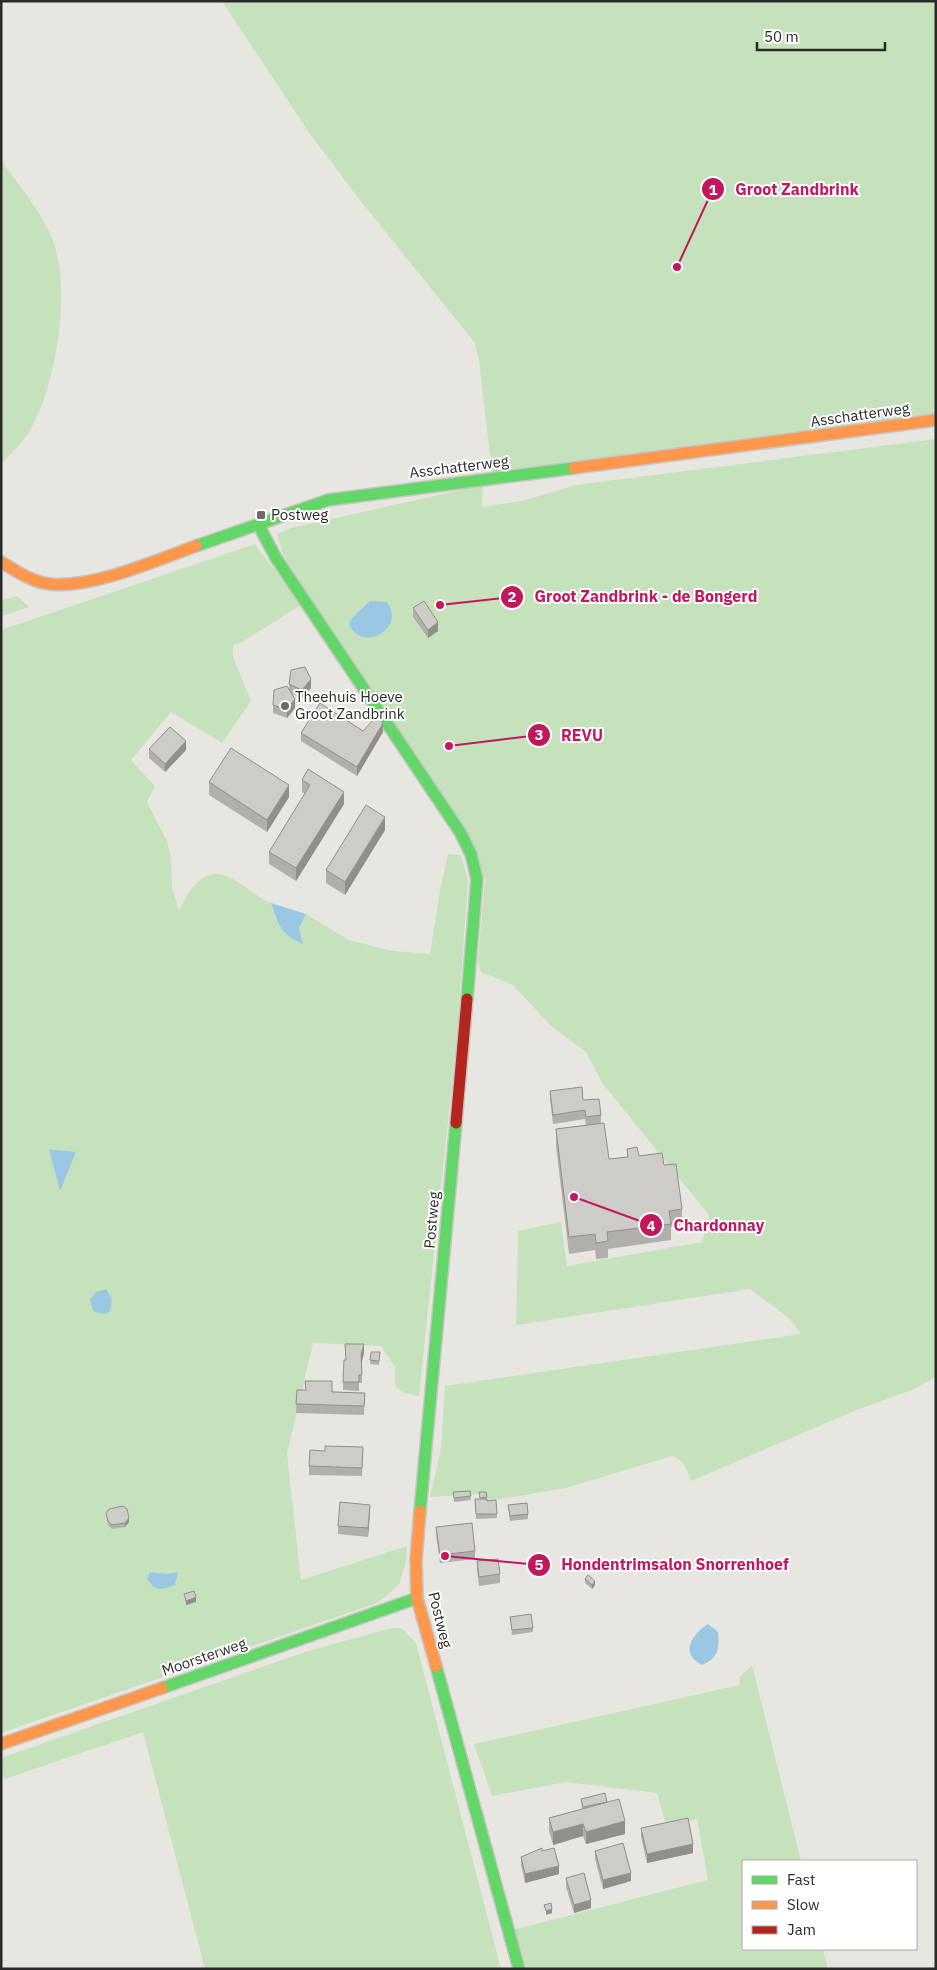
<svg xmlns="http://www.w3.org/2000/svg" width="937" height="1970" viewBox="0 0 937 1970" font-family="'IBM Plex Sans',sans-serif">
	<rect width="100%" height="100%" fill="#e8e6e0"/>
	<!-- green -->
	<g fill="#c6e2bc">
		<path d="M222 1H936V414L492 472 479 360 475 343 359 199 310 134Z"/>
		<path d="M1 160C19 186 43 213 54 243 71 293 56 387 29 432 23 442 11 454 1 463Z"/>
		<path d="M936 439V1377L912 1390 859 1409 691 1481C687 1470 684 1460 672 1456L566 1488 483 1502 481 1494 430 1497 441 1448 445 1386 801 1334 789 1318 750 1289 516 1325 518 1231 561 1222 567 1266 702 1242 709 1215 603 1084 586 1052 550 1025 513 985 481 972 478 961 485 879 283 554 277 534 292 528 483 485 482 507 522 501 576 485Z"/>
		<path d="M255 544 301 605 242 642 233 645V657L251 701 222 743 171 712 131 760 155 786 147 802 167 841 171 858 172 887 179 910C184 903 187 893 193 887 221 854 245 893 271 903 278 925 279 933 302 943L299 928 306 914 349 940 393 951 430 954 441 885 448 854 461 855 468 881 456 1045 419 1396 404 1393 395 1386V1367L381 1346 313 1343 287 1454 301 1580 407 1546 406 1561 399 1585 377 1603 1 1733V630Z"/>
		<path d="M17 596 29 607 1 616V601Z"/>
		<path d="M391 1628H401L416 1643 501 1969H205L143 1732 5 1779 1 1771V1758L302 1653Z"/>
		<path d="M752 1665 801 1861H743V1949H823L828 1969H522L512 1930 708 1880 697 1819 666 1825 657 1793 566 1782 492 1796 474 1744 740 1685 739 1678Z"/>
	</g>
	<!-- water -->
	<g fill="#9ac8e4">
		<path d="M370 601 387 602C407 630 360 653 349 624L352 618Z"/>
		<path d="M271 903 306 914 299 928 303 944C279 933 279 926 271 903Z"/>
		<path d="M49 1149 76 1152 60 1191Z"/>
		<path d="M106 1289 112 1299 110 1311C106 1316 98 1313 93 1311L90 1299 96 1292Z"/>
		<path d="M150 1572 167 1574 178 1572 175 1585C161 1590 156 1592 147 1579Z"/>
		<path d="M708 1624 718 1632C720 1648 718 1658 702 1665 679 1654 692 1634 708 1624Z"/>
	</g>
	<g fill="none" stroke-linecap="round" stroke-linejoin="round">
		<defs>
			<g id="fast">
				<path d="M258 524 276 558 460 832 471 854 477 879 467 999"/>
				<path d="M196 546 328 500 574 468"/>
				<path d="M420 1511 456 1123"/>
				<path d="M436 1666 519 1969"/>
				<path d="M162 1688 417 1598"/>
			</g>
			<g id="slow">
				<path d="M574 468 936 420"/>
				<path d="M1 562C16 571 32 582 50 584 91 589 157 560 196 546"/>
				<path d="M420 1511 416 1560 417 1598 436 1666"/>
				<path d="M1 1744 162 1688"/>
			</g>
			<path id="jam" d="M456 1123 467 999"/>
		</defs>
		<!-- fast casing -->
		<use href="#fast" stroke="#c6c5c5" stroke-width="14"/>
		<!-- slow casing -->
		<use href="#slow" stroke="#c6c5c5" stroke-width="14"/>
		<!-- jam casing -->
		<use href="#jam" stroke="#c6c5c5" stroke-width="14"/>
		<!-- fast -->
		<use href="#fast" stroke="#63d668" stroke-width="11"/>
		<!-- slow -->
		<use href="#slow" stroke="#ff974d" stroke-width="11"/>
		<!-- jam -->
		<use href="#jam" stroke="#b3261e" stroke-width="11"/>
	</g>
	<!-- wall -->
	<g fill="#b0afab">
		<path d="M413 608 438 631 428 638 413 617Z"/>
		<path d="M289 684 311 688 302 698 292 694 295 708 287 718 273 713V705L289 690Z"/>
		<path d="M363 731 383 732 357 776 301 741V733Z"/>
		<path d="M149 749 186 750 165 772 149 758Z"/>
		<path d="M302 780 344 804 296 881 269 864V852L305 794 302 792Z"/>
		<path d="M209 782 289 797 267 832 209 795Z"/>
		<path d="M385 830 345 895 326 883V870Z"/>
		<path d="M550 1091 583 1100 601 1115V1123L609 1159 627 1157V1149L639 1156 664 1165 682 1209V1226L671 1227V1240L608 1249V1258L596 1259 595 1250 569 1254 556 1146V1129L586 1125 585 1119 553 1124 550 1099Z"/>
		<path d="M345 1344 364 1353 362 1362V1383H359V1391L343 1390V1382L346 1360Z"/>
		<path d="M371 1352H380L379 1365 370 1364Z"/>
		<path d="M297 1390 365 1393 364 1415 296 1413Z"/>
		<path d="M363 1447 362 1476 309 1475V1466L325 1451Z"/>
		<path d="M470 1491 471 1500 454 1502 453 1492Z"/>
		<path d="M479 1492H486L487 1501 496 1500 497 1518 476 1519 475 1499H480Z"/>
		<path d="M508 1505 528 1514V1519L510 1521Z"/>
		<path d="M106 1513 129 1522 125 1527 112 1529 108 1525Z"/>
		<path d="M370 1514 368 1537 338 1534V1526Z"/>
		<path d="M436 1527 475 1551V1559L440 1563 436 1535Z"/>
		<path d="M477 1561 500 1574V1583L479 1586 477 1569Z"/>
		<path d="M585 1579 595 1585 592 1589 585 1583Z"/>
		<path d="M510 1617 533 1628V1632L512 1635Z"/>
		<path d="M581 1799 607 1802 625 1834 586 1844 583 1836 553 1845 549 1831V1818L582 1809Z"/>
		<path d="M641 1828 693 1853 647 1863 641 1837Z"/>
		<path d="M542 1851 559 1874 525 1883 521 1865V1857Z"/>
		<path d="M595 1851 631 1881 603 1889 595 1859Z"/>
		<path d="M566 1878 591 1908 574 1913 566 1887Z"/>
	</g>
	<!-- shaded-wall -->
	<g fill="#908f8b">
		<path d="M438 622V631L428 638V630Z"/>
		<path d="M311 679V688L302 698V690Z"/>
		<path d="M295 699V708L287 718V710Z"/>
		<path d="M383 723V732L357 776V767Z"/>
		<path d="M186 741V750L165 772V764Z"/>
		<path d="M289 785V797L267 832V820Z"/>
		<path d="M344 792V804L296 881V868Z"/>
		<path d="M385 817V830L345 895V882Z"/>
		<path d="M364 1344V1353L361 1364V1355Z"/>
		<path d="M370 1505V1514L368 1537V1528Z"/>
		<path d="M129 1518V1522L125 1527V1523Z"/>
		<path d="M595 1581V1585L592 1589V1585Z"/>
		<path d="M196 1597V1602L186 1605V1601Z"/>
		<path d="M625 1821V1834L586 1844V1832Z"/>
		<path d="M583 1824V1836L553 1845V1832Z"/>
		<path d="M693 1844V1853L647 1863V1854Z"/>
		<path d="M559 1866V1874L525 1883V1874Z"/>
		<path d="M631 1873V1881L603 1889V1880Z"/>
		<path d="M591 1900V1908L574 1913V1905Z"/>
		<path d="M552 1909V1913L546 1915V1911Z"/>
	</g>
	<!-- building -->
	<g fill="#cdccc7" stroke="#908f8b">
		<path d="M424 601 438 622 428 630 413 608Z"/>
		<path d="M305 667 311 679 302 690 289 684 291 670Z"/>
		<path d="M287 686 295 699 287 710 273 705 274 690Z"/>
		<path d="M320 703 363 731 376 717 383 723 357 767 301 733Z"/>
		<path d="M170 727 186 741 165 764 149 749Z"/>
		<path d="M231 748 289 785 267 820 209 782Z"/>
		<path d="M308 769 344 792 296 868 269 852 310 785 302 780Z"/>
		<path d="M366 805 385 817 345 882 326 870Z"/>
		<path d="M582 1087 583 1100 599 1099 601 1115 586 1117 585 1110 553 1115 550 1091Z"/>
		<path d="M604 1123 609 1159 628 1157 627 1149 637 1147 639 1156 662 1153 664 1165 676 1164 682 1209 669 1211 671 1224 607 1232 608 1241 596 1243 595 1234 569 1237 556 1129Z"/>
		<path d="M345 1344H364L361 1355 362 1375H359V1382H343L344 1360H346Z"/>
		<path d="M371 1352H380L379 1361 370 1360Z"/>
		<path d="M305 1381H332V1392L365 1393 364 1406 296 1404 297 1390H306Z"/>
		<path d="M325 1446 363 1447 362 1468 309 1466 310 1450 325 1451Z"/>
		<path d="M470 1491 471 1496 454 1498 453 1492Z"/>
		<path d="M479 1492H486L487 1497 480 1498Z"/>
		<path d="M475 1499H487V1501L496 1500 497 1514H476Z"/>
		<path d="M340 1502 370 1505 368 1528 338 1526Z"/>
		<path d="M527 1503 528 1514 510 1516 508 1505Z"/>
		<path d="M123 1506 127 1509 129 1518 125 1523 112 1525 108 1521 106 1513 109 1509Z"/>
		<path d="M472 1523 475 1551 440 1555 436 1527Z"/>
		<path d="M498 1559 500 1574 479 1577 477 1561Z"/>
		<path d="M588 1575 595 1581 592 1585 585 1579Z"/>
		<path d="M194 1591 196 1597 186 1601 184 1594Z"/>
		<path d="M531 1614 533 1628 512 1630 510 1617Z"/>
		<path d="M605 1793 607 1802 583 1807 581 1799Z"/>
		<path d="M619 1799 625 1821 586 1832 583 1824 553 1832 549 1818Z"/>
		<path d="M688 1818 693 1844 647 1854 641 1828Z"/>
		<path d="M623 1843 631 1873 603 1880 595 1851Z"/>
		<path d="M542 1848V1851L554 1848 559 1866 525 1874 521 1857Z"/>
		<path d="M584 1873 591 1900 574 1905 566 1878Z"/>
		<path d="M551 1903 552 1909 546 1911 544 1905Z"/>
	</g>
	<!-- markers -->
	<g fill="#6c6c6a" stroke="#fff" stroke-width="2">
		<rect x="256" y="510" width="10" height="10" rx="2.5"/>
		<circle cx="285" cy="706" r="5"/>
	</g>
	<g text-anchor="middle" stroke-width="4" stroke-linejoin="round" paint-order="stroke">
		<!-- street labels -->
		<g font-size="15" fill="#2a2a2a" stroke="#fff">
			<text transform="translate(860 415) rotate(-8)" y="5">Asschatterweg</text>
			<text transform="translate(459 467) rotate(-7)" y="5">Asschatterweg</text>
			<text transform="translate(432 1220) rotate(-85)" y="5">Postweg</text>
			<text transform="translate(440 1620) rotate(76)" y="5">Postweg</text>
			<text transform="translate(204 1657) rotate(-19)" y="5">Moorsterweg</text>
		</g>
		<!-- poi labels -->
		<g font-size="15" fill="#2a2a2a" stroke="#fff" text-anchor="start">
			<text x="271" y="520">Postweg</text>
			<text x="295" y="702">Theehuis Hoeve<tspan x="295" dy="17">Groot Zandbrink</tspan></text>
		</g>
	</g>
	<!-- callouts -->
	<path fill="none" stroke="#c2185b" stroke-width="2" d="M677 267L713 189M440 605L512 597M449 746L539 735M574 1197L651 1225M445 1556L539 1565"/>
	<g fill="#c2185b" stroke="#fff" stroke-width="2">
		<circle cx="677" cy="267" r="5"/>
		<circle cx="440" cy="605" r="5"/>
		<circle cx="449" cy="746" r="5"/>
		<circle cx="574" cy="1197" r="5"/>
		<circle cx="445" cy="1556" r="5"/>
		<circle cx="713" cy="189" r="12"/>
		<circle cx="512" cy="597" r="12"/>
		<circle cx="539" cy="735" r="12"/>
		<circle cx="651" cy="1225" r="12"/>
		<circle cx="539" cy="1565" r="12"/>
	</g>
	<g font-size="15" text-anchor="middle" font-weight="bold" fill="#fff">
		<text x="713" y="195">1</text>
		<text x="512" y="602">2</text>
		<text x="539" y="740">3</text>
		<text x="651" y="1231">4</text>
		<text x="539" y="1570">5</text>
	</g>
	<g font-size="16" text-anchor="middle" font-weight="bold" fill="#c2185b" stroke="#fff" stroke-width="4" stroke-linejoin="round" paint-order="stroke">
		<text x="797" y="195">Groot Zandbrink</text>
		<text x="646" y="602">Groot Zandbrink - de Bongerd</text>
		<text x="582" y="741">REVU</text>
		<text x="719" y="1231">Chardonnay</text>
		<text x="675" y="1570">Hondentrimsalon Snorrenhoef</text>
	</g>
	<!-- border -->
	<rect width="937" height="1970" fill="none" stroke="#2a2a2a" stroke-width="5"/>
	<!-- legend -->
	<rect x="742" y="1860" width="175" height="90" fill="#ffffff" stroke="#aaaaaa"/>
	<rect x="752" y="1876" width="25" height="8" fill="#63d668" stroke="#aaaaaa"/>
	<text x="787" y="1885" font-size="15" fill="#2a2a2a">Fast</text>
	<rect x="752" y="1901" width="25" height="8" fill="#ff974d" stroke="#aaaaaa"/>
	<text x="787" y="1910" font-size="15" fill="#2a2a2a">Slow</text>
	<rect x="752" y="1926" width="25" height="8" fill="#b3261e" stroke="#aaaaaa"/>
	<text x="787" y="1935" font-size="15" fill="#2a2a2a">Jam</text>
	<!-- scale -->
	<path d="M757 42v8h128v-8" fill="none" stroke="#2a2a2a" stroke-width="2.5"/>
	<text x="764" y="42" font-size="15" fill="#2a2a2a" stroke="#ffffff" stroke-width="4" paint-order="stroke">50 m</text>
</svg>
